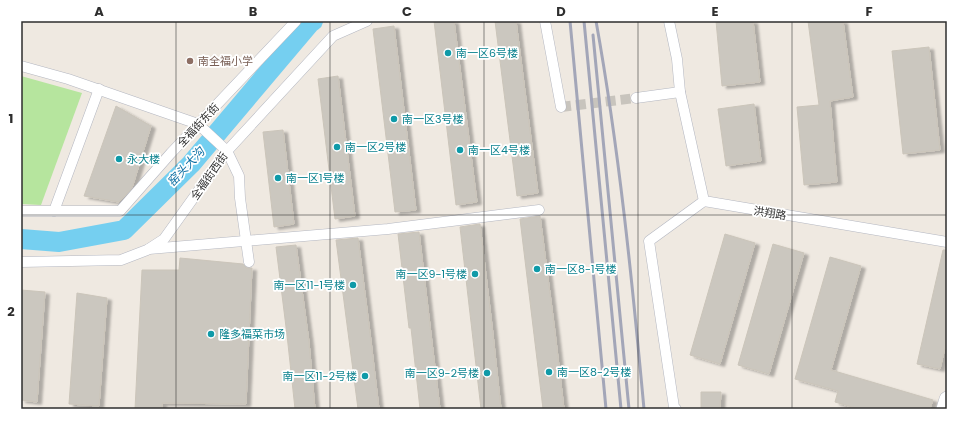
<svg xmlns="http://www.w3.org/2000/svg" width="968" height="430" viewBox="0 0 968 430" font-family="Poppins,'Noto Sans SC',sans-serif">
	<defs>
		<filter id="shadow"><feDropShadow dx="4.5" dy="2.5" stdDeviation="1" flood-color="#0004"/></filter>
	</defs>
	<rect width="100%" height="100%" fill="#efe9e1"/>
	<!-- green -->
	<path fill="#b6e59e" d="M21 76 82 93 41 205 21 204Z"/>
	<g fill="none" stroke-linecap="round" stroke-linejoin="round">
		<!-- river -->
		<path stroke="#75cff0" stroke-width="20" d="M21 239 59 242 124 230 191 164 310 23 313 21"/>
	</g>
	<!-- building -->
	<g fill="#cbc7bf" stroke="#cbc5ba" filter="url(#shadow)">
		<path d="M434 21H454L477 202 456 205Z"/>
		<path d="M495 21H516L538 193 517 196Z"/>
		<path d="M716 21H753L760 82 722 86Z"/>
		<path d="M808 21H843L853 97 830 101 837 182 804 185 797 107 819 105Z"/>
		<path d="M394 26 416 210 395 212 373 29Z"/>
		<path d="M929 47 940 150 903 154 892 51Z"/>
		<path d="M338 76 355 216 335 219 318 79Z"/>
		<path d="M754 104 761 161 726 166 718 109Z"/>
		<path d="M116 106 151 126 132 188 119 202 84 196Z"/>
		<path d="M283 130 294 224 274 227 263 132Z"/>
		<path d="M540 216 555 332 564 409H543L520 219Z"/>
		<path d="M480 224 493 334 501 409H481L460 227Z"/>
		<path d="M419 232 431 334 440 409H420L411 328H409L398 234Z"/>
		<path d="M725 234 755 243 720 364 690 355Z"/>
		<path d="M358 238 371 341 379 409H358L336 240Z"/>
		<path d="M773 244 804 253 769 374 738 365Z"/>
		<path d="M296 245 309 342 315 409H295L287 335 276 247Z"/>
		<path d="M943 250H947V339L940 369 917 364Z"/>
		<path d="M830 257 861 266 831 370 933 400 930 409H859L835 402 838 391 795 379Z"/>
		<path d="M180 258 243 264 246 268H252L246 404 162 403V409H135L142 270H179Z"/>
		<path d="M21 290 45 292 37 402 21 400Z"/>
		<path d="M77 293 107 298 99 406 69 404Z"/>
		<path d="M701 392H721L720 409H701Z"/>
	</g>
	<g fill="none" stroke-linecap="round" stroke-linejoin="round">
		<!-- minor-tunnel -->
		<path stroke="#c8c4bd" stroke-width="10" stroke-dasharray="10 5" stroke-linecap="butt" d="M561 107 636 98"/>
		<defs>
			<g id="minor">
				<path d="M545 21 561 107"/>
				<path d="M21 66 68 79 198 124 227 151 239 176 240 198 249 262"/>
				<path d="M680 92 704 201 947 242"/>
				<path d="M636 98 680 92 677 59 669 21"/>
				<path d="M21 211H120L171 153 296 21"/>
				<path d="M54 211 99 89"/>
				<path d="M149 249 388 229 539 210"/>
				<path d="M21 262 121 260 147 250 164 239 227 151 333 36 367 21"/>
				<path d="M676 409 674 407 649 241 704 201"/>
			</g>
			<path id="secondary" d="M944 409 947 399"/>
		</defs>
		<!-- minor casing -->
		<use href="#minor" stroke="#b4b7c1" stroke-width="11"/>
		<!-- secondary casing -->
		<use href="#secondary" stroke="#b4b7c1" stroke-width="16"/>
		<!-- minor -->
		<use href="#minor" stroke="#fff" stroke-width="10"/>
		<!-- secondary -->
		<use href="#secondary" stroke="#fff" stroke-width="15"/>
		<!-- rail -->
		<g stroke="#a3a6b8" stroke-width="3">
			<path d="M570 21 606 409"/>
			<path d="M584 21 621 409"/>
			<path d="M596 21C619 149 632 279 644 409"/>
			<path d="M593 35 629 409"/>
		</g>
	</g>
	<!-- grid -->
	<path fill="none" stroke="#2e2e2e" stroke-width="1" stroke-opacity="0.55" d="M176 21V409M330 21V409M484 21V409M638 21V409M792 21V409M21 215H947"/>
	<!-- markers -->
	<g fill="#0f9aa8" stroke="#fff" stroke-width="1.5">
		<circle cx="448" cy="53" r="4"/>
		<circle cx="394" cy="119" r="4"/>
		<circle cx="337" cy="147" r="4"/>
		<circle cx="460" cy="150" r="4"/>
		<circle cx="119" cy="159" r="4"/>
		<circle cx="278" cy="178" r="4"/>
		<circle cx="537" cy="269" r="4"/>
		<circle cx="475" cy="274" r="4"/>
		<circle cx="353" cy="285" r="4"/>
		<circle cx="211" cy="334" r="4"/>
		<circle cx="549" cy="372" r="4"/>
		<circle cx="487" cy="373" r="4"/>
		<circle cx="365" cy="376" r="4"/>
	</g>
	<circle fill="#8d6e63" stroke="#fff" stroke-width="1.5" cx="190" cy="61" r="4"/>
	<g text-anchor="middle" stroke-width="3.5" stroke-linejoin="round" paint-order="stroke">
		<!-- culture labels -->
		<g font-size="11" fill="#0d838f" stroke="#fff" text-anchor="start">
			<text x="456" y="57">南一区6号楼</text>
			<text x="402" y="123">南一区3号楼</text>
			<text x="345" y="151">南一区2号楼</text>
			<text x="468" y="154">南一区4号楼</text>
			<text x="127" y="163">永大楼</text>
			<text x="286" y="182">南一区1号楼</text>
			<text x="545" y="273">南一区8-1号楼</text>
			<text x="467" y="278" text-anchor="end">南一区9-1号楼</text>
			<text x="345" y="289" text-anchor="end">南一区11-1号楼</text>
			<text x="219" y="338">隆多福菜市场</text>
			<text x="557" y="376">南一区8-2号楼</text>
			<text x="479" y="377" text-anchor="end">南一区9-2号楼</text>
			<text x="357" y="380" text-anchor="end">南一区11-2号楼</text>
		</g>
		<!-- education labels -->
		<g font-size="11" fill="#785e54" stroke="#fff" text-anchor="start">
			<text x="198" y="65">南全福小学</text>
		</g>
		<!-- street labels -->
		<g font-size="11" fill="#2e2e2e" stroke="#fff">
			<text transform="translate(198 125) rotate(-47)" y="4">全福街东街</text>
			<text transform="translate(209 176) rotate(-55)" y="4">全福街西街</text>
			<text transform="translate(770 213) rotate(9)" y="4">洪翔路</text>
		</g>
		<!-- water labels -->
		<g font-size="12" font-style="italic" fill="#0d6fa3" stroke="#fff">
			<text transform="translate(186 167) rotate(-47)" y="4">窑头大沟</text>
		</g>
	</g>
	<!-- border -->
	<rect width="968" height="430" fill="none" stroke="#ffffff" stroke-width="44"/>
	<rect x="22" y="22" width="924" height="386" fill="none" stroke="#2e2e2e" stroke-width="1.5"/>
	<g font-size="13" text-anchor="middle" font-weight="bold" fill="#2e2e2e">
		<text x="99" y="16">A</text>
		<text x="253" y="16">B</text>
		<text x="407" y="16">C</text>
		<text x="561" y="16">D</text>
		<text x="715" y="16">E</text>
		<text x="869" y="16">F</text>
		<text x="11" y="123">1</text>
		<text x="11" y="316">2</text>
	</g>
</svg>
